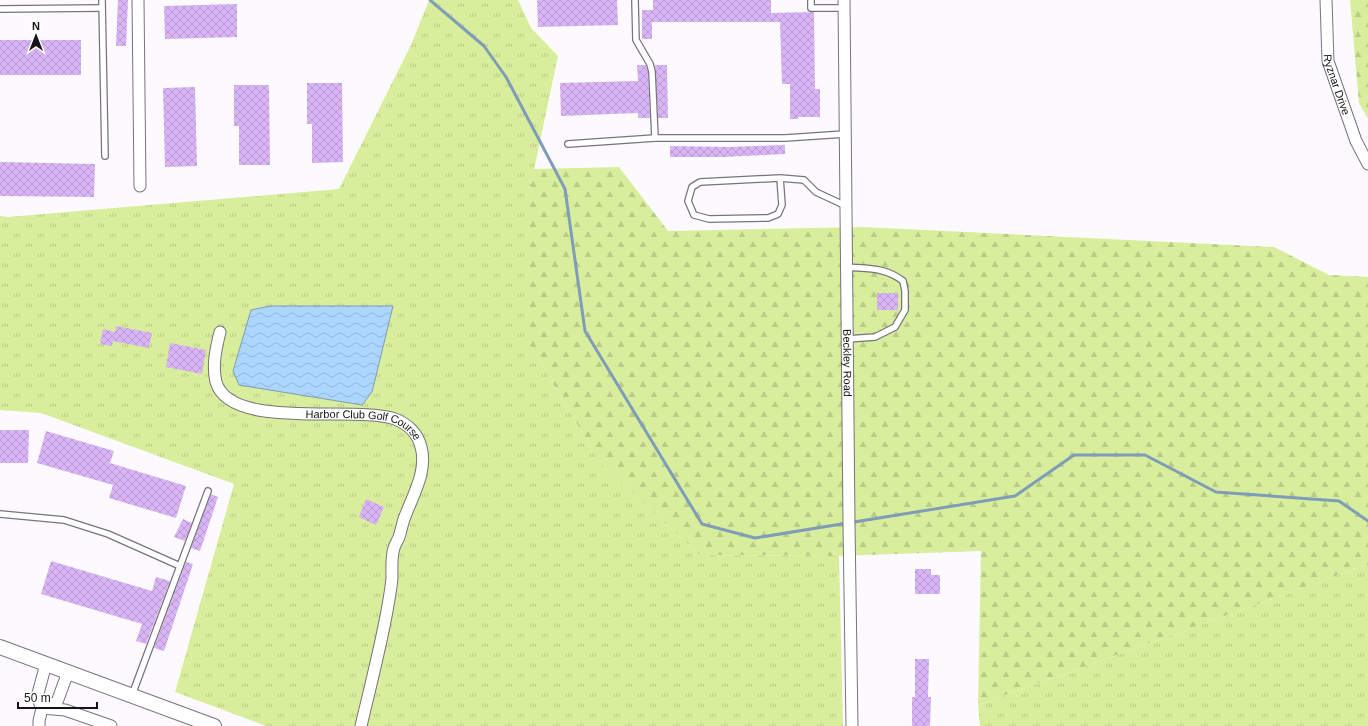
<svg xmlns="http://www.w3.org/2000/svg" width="1368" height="726" viewBox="0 0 1368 726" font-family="Arial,sans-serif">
	<defs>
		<pattern id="forest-firs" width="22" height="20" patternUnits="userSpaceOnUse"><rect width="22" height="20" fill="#d8ee9d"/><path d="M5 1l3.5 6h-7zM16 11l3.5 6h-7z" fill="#b9cb86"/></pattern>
		<pattern id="park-tufts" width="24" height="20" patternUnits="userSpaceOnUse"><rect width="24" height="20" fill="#d8ee9d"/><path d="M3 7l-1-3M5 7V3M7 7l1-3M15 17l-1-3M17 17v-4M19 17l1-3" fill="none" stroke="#b9cb86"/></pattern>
		<pattern id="water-waves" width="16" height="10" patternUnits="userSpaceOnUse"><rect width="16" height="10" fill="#acd6fe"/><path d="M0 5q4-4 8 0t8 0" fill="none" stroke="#93b7d9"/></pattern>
		<pattern id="building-cross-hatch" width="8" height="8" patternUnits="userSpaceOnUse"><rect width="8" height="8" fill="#d9b5f5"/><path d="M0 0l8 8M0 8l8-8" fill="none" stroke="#ba9bd1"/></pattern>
	</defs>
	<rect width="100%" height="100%" fill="#fdfaff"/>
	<!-- forest -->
	<g fill="url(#forest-firs)">
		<path d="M1350 0H1368V119L1359 103Z"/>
		<path d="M619 167 668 231 863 227 1274 247 1329 275 1368 277V566L1366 565 978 705 981 551 839 556 700 555 600 463 530 344V189L534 169Z"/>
	</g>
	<!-- park -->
	<g fill="url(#park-tufts)">
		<path d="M429 0H518L531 28 558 56 530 189V344L600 463 700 555 839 556 843 726H266L175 692 234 484 41 413 0 410V216L8 217 339 189 411 45Z"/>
		<path d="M1366 565 1368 566V726H980L978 705Z"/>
	</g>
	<!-- water -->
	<path fill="url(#water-waves)" stroke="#7f9cb9" d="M270 306H393L372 392 362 405 239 385 233 371 251 310Z"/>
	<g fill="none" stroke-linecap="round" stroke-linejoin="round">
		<!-- stream -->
		<path stroke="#7f9cb9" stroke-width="3" d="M430 0 484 46 506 77 565 189 585 331 702 524 755 538 1015 496 1074 455H1145L1216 492 1339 501 1368 521"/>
	</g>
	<!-- building -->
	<g fill="url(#building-cross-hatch)">
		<path d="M118 0H128L126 46H116Z"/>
		<path d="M537 0H617L618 25 538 27Z"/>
		<path d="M653 0H771V13L814 12 815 89H820V117H798V119H790V84H782L780 22H652V39H642V10H653Z"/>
		<path d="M237 4V37L165 39 164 6Z"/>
		<rect x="0" y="40" width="81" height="35"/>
		<path d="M637 65H646L648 73 650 118H638V113L561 116 560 83 638 81Z"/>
		<path d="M655 65H667L668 118H658Z"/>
		<path d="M307 83H342L343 162 312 163V124H307Z"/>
		<path d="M234 85H269L270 165H239V126H234Z"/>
		<path d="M195 87 197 166 165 167 163 88Z"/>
		<path d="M785 145V154L724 157H670V146L729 147Z"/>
		<path d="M0 162 95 164 94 197 0 196Z"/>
		<rect x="877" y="293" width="21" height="17"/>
		<path d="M116 326 152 333 149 348 113 341 112 346 100 344 103 329 115 332Z"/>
		<path d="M170 343 206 350 202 374 166 367Z"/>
		<path d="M0 430H29L28 463H0Z"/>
		<path d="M46 431 114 451 110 463 186 486 176 518 109 498 113 485 37 463Z"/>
		<path d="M211 494 218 497 200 551 191 548Z"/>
		<path d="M366 499 384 507 376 525 359 517Z"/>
		<path d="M183 519 192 523 185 541 174 537Z"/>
		<path d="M51 561 152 591 156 577 170 581 146 644 136 641 142 624 41 594Z"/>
		<path d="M186 562 193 564 164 651 154 648Z"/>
		<path d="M915 569H931V575H940V594H915Z"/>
		<path d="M915 659H929L928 697H931L930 726H912V697H915Z"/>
	</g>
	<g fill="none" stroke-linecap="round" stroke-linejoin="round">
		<defs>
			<g id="service">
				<path d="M102 0 105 156"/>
				<path d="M635 0 636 40 650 64 652 72 655 138"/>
				<path d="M811 0V8H844"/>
				<path d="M0 9 101 8"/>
				<path d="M568 144 655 138H785L845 134"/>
				<path d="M780 178 782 205 778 214 768 218 709 219 694 215 688 201 692 187 700 182 780 178 804 180 816 192 846 206"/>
				<path d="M846 267C868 269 885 267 903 281L905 291V310L895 327 875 337 847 339"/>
				<path d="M0 514 64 520 108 534 180 566"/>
				<path d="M132 695 208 491"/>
			</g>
			<g id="minor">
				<path d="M138 0 140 186"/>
				<path id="s1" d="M844 0 849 524 852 726"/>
				<path id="s2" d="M1326 0 1328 61 1356 141 1368 164"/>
				<path id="s3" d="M220 332C216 348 212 366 216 382 230 431 356 405 395 419 408 424 418 434 421 447 428 471 412 497 404 519 402 525 401 531 399 537 398 540 395 544 394 548 391 557 392 568 392 578 391 589 389 600 387 611 380 649 370 688 361 726"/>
				<path d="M45 707 57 702 68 672"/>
				<path d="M42 708 65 710 111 726"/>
				<path d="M39 726V721L42 708 37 697 46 664"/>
			</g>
			<path id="tertiary" d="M0 647 214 726"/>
		</defs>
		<!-- service casing -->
		<use href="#service" stroke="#78737c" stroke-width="8"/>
		<!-- minor casing -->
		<use href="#minor" stroke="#78737c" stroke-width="13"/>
		<!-- tertiary casing -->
		<use href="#tertiary" stroke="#78737c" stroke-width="16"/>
		<!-- service -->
		<use href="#service" stroke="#fff" stroke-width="5.5"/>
		<!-- minor -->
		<use href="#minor" stroke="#fff" stroke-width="11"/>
		<!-- tertiary -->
		<use href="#tertiary" stroke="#fff" stroke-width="14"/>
	</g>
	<g text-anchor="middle" stroke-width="4" stroke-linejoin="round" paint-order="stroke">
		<!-- street labels -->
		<g font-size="11" fill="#161417" stroke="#fff">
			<text dy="4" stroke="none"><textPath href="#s2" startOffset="86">Ryznar Drive</textPath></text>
			<text dy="4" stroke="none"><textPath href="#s1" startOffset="363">Beckley Road</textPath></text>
			<text dy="4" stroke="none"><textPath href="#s3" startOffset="212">Harbor Club Golf Course</textPath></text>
		</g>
	</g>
	<!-- north arrow -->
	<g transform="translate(36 36)" stroke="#ffffff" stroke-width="3" paint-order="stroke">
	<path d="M0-3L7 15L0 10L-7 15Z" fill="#161417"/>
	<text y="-6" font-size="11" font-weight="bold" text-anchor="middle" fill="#161417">N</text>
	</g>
	<!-- scale -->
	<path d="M18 702v6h79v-6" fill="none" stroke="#161417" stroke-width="2"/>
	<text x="24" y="702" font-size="12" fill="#161417" stroke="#ffffff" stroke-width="3" paint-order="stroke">50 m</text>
</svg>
